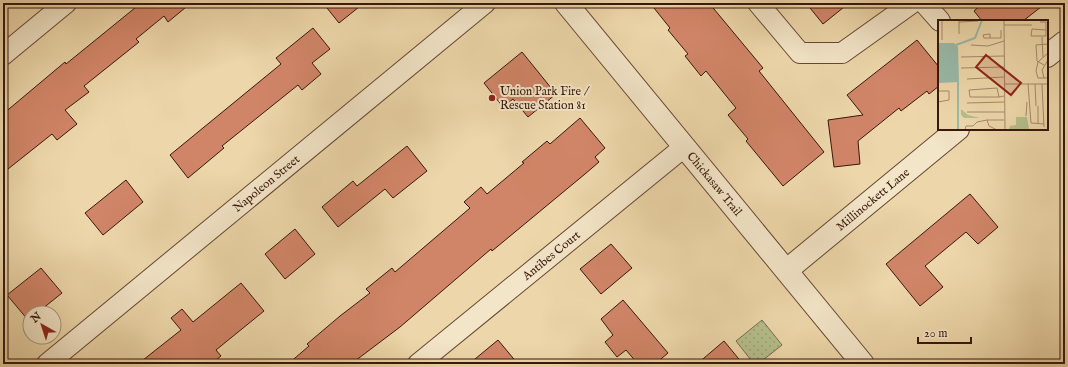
<svg xmlns="http://www.w3.org/2000/svg" width="1068" height="367" viewBox="0 0 1068 367" font-family="'IM FELL English',serif">
	<defs>
		<pattern id="green-dots" width="8" height="8" patternUnits="userSpaceOnUse"><rect width="8" height="8" fill="#b4bf8c"/><path d="M2 2h.1M6 6h.1" fill="none" stroke="#9ca377" stroke-width="1.8" stroke-linecap="round"/></pattern>
	</defs>
	<rect width="100%" height="100%" fill="#edd7aa"/>
	<filter id="stains"><feTurbulence type="fractalNoise" baseFrequency=".005" numOctaves="4"/><feColorMatrix values="0 0 0 0 .2 0 0 0 0 .09 0 0 0 0 .02 0 0 0 .5 -.17"/></filter>
	<radialGradient id="worn" r=".72"><stop offset=".6" stop-color="#630" stop-opacity="0"/><stop offset="1" stop-color="#630" stop-opacity=".3"/></radialGradient>
	<!-- green -->
	<path fill="url(#green-dots)" stroke="#766b4c" d="M762 320 782 345 758 364H754L736 341Z"/>
	<!-- building -->
	<g fill="#d18568" stroke="#38170b">
		<path d="M141 3H191L168 22 164 16 136 39 139 42 84 86 89 92 65 110 77 124 57 140 52 134 3 173V114L65 62 66 64Z"/>
		<path d="M323 3H364L339 23Z"/>
		<path d="M650 3H709L763 68 759 71 824 152 783 186 746 141 748 139 728 115 736 108 706 71 701 76 685 56 688 54 668 30 670 28Z"/>
		<path d="M806 3H849L823 24Z"/>
		<path d="M983 3H1046L1023 21H982L974 11Z"/>
		<path d="M313 28 330 49 312 63 321 74 302 90 298 85 222 146 224 148 188 178 170 155 281 64 276 58Z"/>
		<path d="M917 40 939 67V86L929 94 927 91 901 111 899 108 858 141 860 164 834 167 828 120 863 115 847 95Z"/>
		<path d="M522 52 556 94 528 117 513 99 503 107 484 83Z"/>
		<path d="M580 118 605 148 595 157 599 162 585 174 492 251 491 249 400 327 351 364H288L309 346 307 344 340 316 370 293 366 289 392 268 395 272 470 208 464 202 481 187 487 194 524 163 522 162 547 141 550 144Z"/>
		<path d="M407 146 427 171 393 198 385 189 338 227 322 207 353 181 357 186Z"/>
		<path d="M126 180 143 202 103 235 85 213Z"/>
		<path d="M970 194 998 227 978 244 966 232 925 266 943 287 920 306 886 264Z"/>
		<path d="M295 229 315 254 285 279 265 254Z"/>
		<path d="M611 244 632 268 601 294 580 269Z"/>
		<path d="M41 268 62 293 37 313H30V319L28 320 7 295Z"/>
		<path d="M241 283 264 311 216 350 221 356 211 364H138L181 330 171 318 182 309 193 322Z"/>
		<path d="M623 300 668 353 655 364H638L626 350 617 357 605 342 613 335 601 319Z"/>
		<path d="M498 340 518 364H469Z"/>
		<path d="M724 341 743 364H697Z"/>
	</g>
	<g fill="none" stroke-linecap="round" stroke-linejoin="round">
		<defs>
			<g id="minor">
				<path d="M758 3 800 53H842L912 3"/>
				<path d="M924 3 940 21"/>
				<path d="M3 55 66 3"/>
				<path id="s1" d="M47 364 485 3"/>
				<path id="s2" d="M418 364 684 147"/>
			</g>
			<g id="tertiary">
				<path id="s3" d="M566 3 863 364"/>
				<path d="M1047 56 1065 42"/>
				<path id="s4" d="M787 270 958 129"/>
			</g>
		</defs>
		<!-- minor casing -->
		<use href="#minor" stroke="#654733" stroke-width="22"/>
		<!-- tertiary casing -->
		<use href="#tertiary" stroke="#654733" stroke-width="24"/>
		<!-- minor -->
		<use href="#minor" stroke="#f3e5c8" stroke-width="20"/>
		<!-- tertiary -->
		<use href="#tertiary" stroke="#f3e5c8" stroke-width="22"/>
	</g>
	<!-- markers -->
	<circle fill="#8f2418" stroke="#f3e5c8" stroke-width="1.5" cx="492" cy="98" r="4"/>
	<g text-anchor="middle" stroke-width="4" stroke-linejoin="round" paint-order="stroke">
		<!-- poi labels -->
		<g font-size="12" fill="#38170b" stroke="#f3e5c8" text-anchor="start">
			<text x="500" y="95">Union Park Fire /<tspan x="500" dy="14">Rescue Station 81</tspan></text>
		</g>
		<!-- street labels -->
		<g font-size="12" fill="#38170b" stroke="#f3e5c8">
			<text dy="4" stroke="none"><textPath href="#s3" startOffset="234">Chickasaw Trail</textPath></text>
			<text dy="4" stroke="none"><textPath href="#s1" startOffset="284">Napoleon Street</textPath></text>
			<text dy="4" stroke="none"><textPath href="#s4" startOffset="111">Millinockett Lane</textPath></text>
			<text dy="4" stroke="none"><textPath href="#s2" startOffset="172">Antibes Court</textPath></text>
		</g>
	</g>
	<!-- overview -->
	<g transform="translate(938 20)">
		<rect width="110" height="110" fill="#edd7aa"/>
		<path d="M78 97H89L91 109H71L72 106 78 105Z" fill="#b4bf8c"/>
		<path d="M23 89 30 95 42 98H26L23 95Z" fill="#b4bf8c"/>
		<path d="M0 23H16L20 27 21 62 0 63Z" fill="#99baa9"/>
		<path fill="none" stroke="#99baa9" stroke-width="2" d="M18 25 37 18 44 0M20 62V110"/>
		<path fill="none" stroke="#a58a6a" stroke-width="1" d="M4 0V20M21 0V14M66 0 67 110M21 2 40 1M102 2H108V16H93L94 9 108 10M66 5H94M104 17 105 37M52 18V14L45 15 46 18H63V10M33 25 50 26 66 21M110 33 100 42 98 51 100 58H110M23 37 66 36M106 45 99 41 98 25 110 24M23 48 66 47M106 58 104 50 110 40M29 59 66 57M66 64H110M90 64 93 103 106 104M97 64 98 86M104 64 106 107M0 71H11V80L0 82M61 77 59 68 31 70 32 77H61L66 76M29 83 66 82M100 86V104M29 92H67M88 96 89 82M27 110 28 106H35L39 102 49 100M59 110 51 106 49 100H66"/>
		<path fill="#8f2418" fill-opacity="0.15" stroke="#8f2418" stroke-width="2" d="M48 35 83 63 73 75 38 47Z"/>
		<rect width="110" height="110" fill="none" stroke="#38170b" stroke-width="2"/>
	</g>
	<!-- margin -->
	<rect width="1068" height="367" fill="none" stroke="#edd7aa" stroke-width="16"/>
	<rect x="4" y="4" width="1060" height="359" fill="none" stroke="#38170b" stroke-width="2"/>
	<rect x="8" y="8" width="1052" height="351" fill="none" stroke="#38170b"/>
	<!-- north arrow -->
	<g transform="translate(42 325) rotate(321)"><circle r="19" fill="#f3e5c8" stroke="#a8937c"/>
	<path d="M0-3L7 15L0 10L-7 15Z" fill="#8f2418"/>
	<text y="-6" font-size="11" font-weight="bold" text-anchor="middle" fill="#38170b">N</text>
	</g>
	<!-- scale -->
	<path d="M918 337v6h53v-6" fill="none" stroke="#38170b" stroke-width="2"/>
	<text x="924" y="337" font-size="12" fill="#38170b" stroke="#f3e5c8" stroke-width="3" paint-order="stroke">20 m</text>
	<rect width="100%" height="100%" filter="url(#stains)"/>
	<rect width="100%" height="100%" fill="url(#worn)"/>
</svg>
